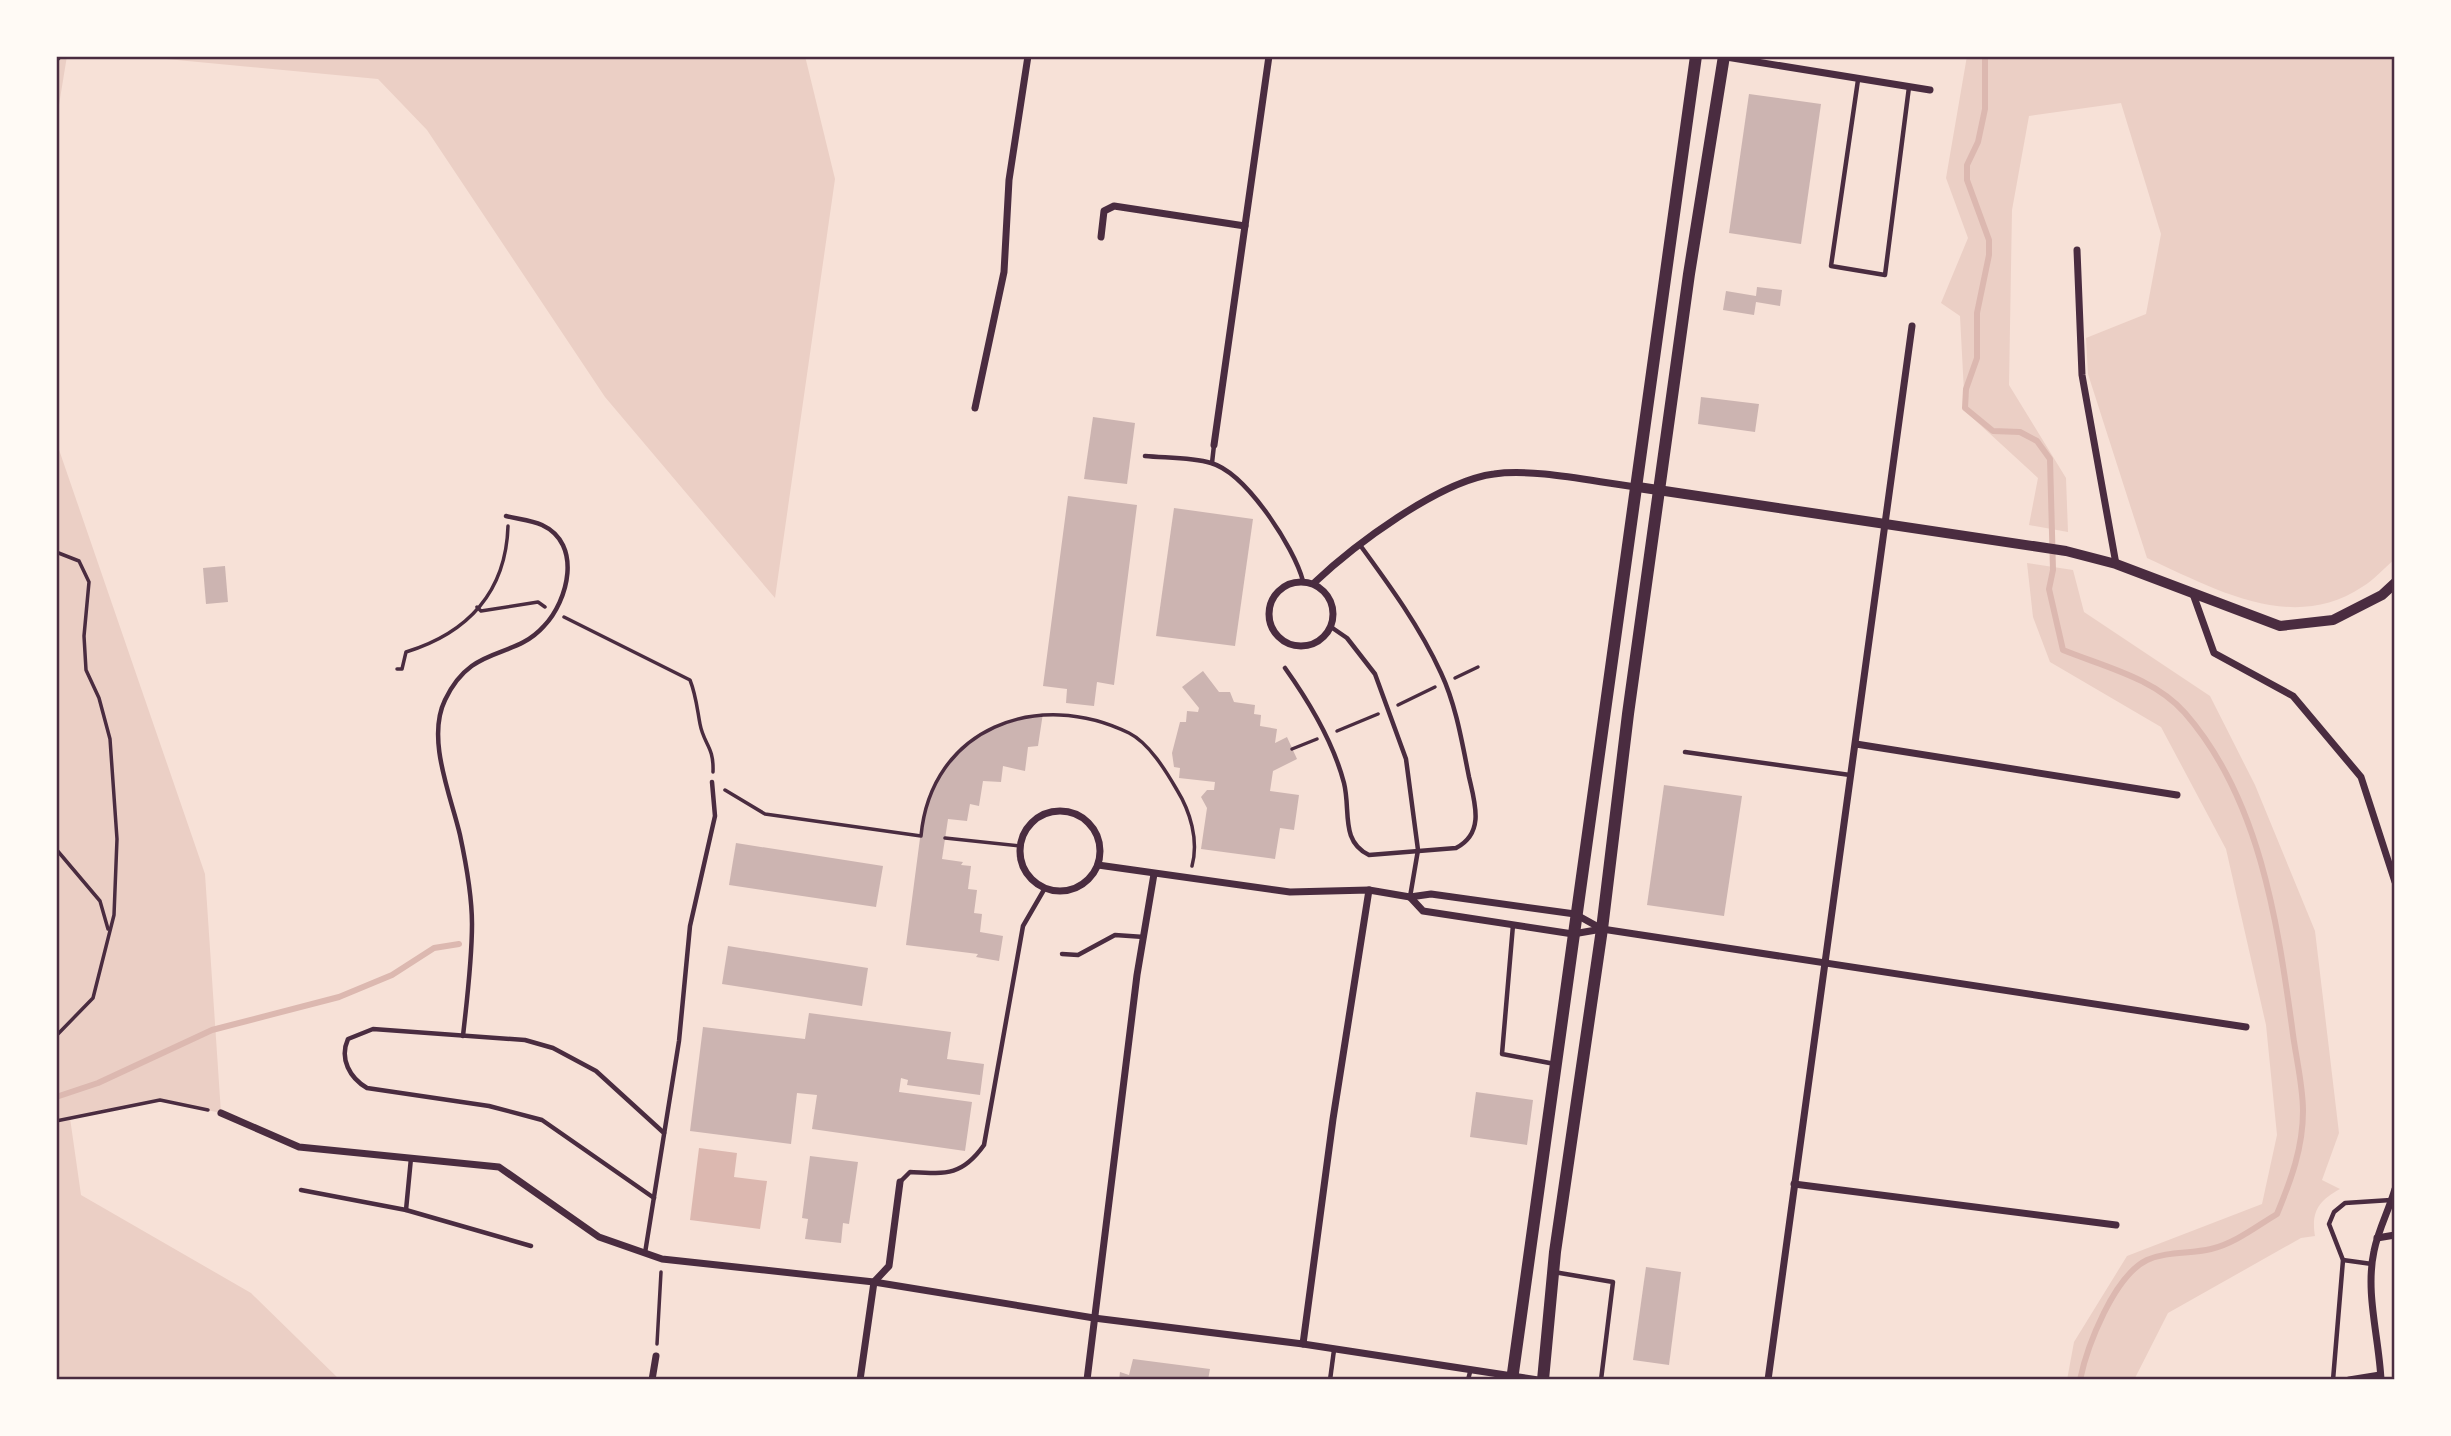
<svg xmlns="http://www.w3.org/2000/svg" width="2451" height="1436" viewBox="0 0 2451 1436" font-family="'IBM Plex Sans',sans-serif">
	<rect width="100%" height="100%" fill="#f7e1d7"/>
	<!-- green -->
	<g fill="#ebcfc5">
		<path d="M56 56H67L56 123Z"/>
		<path d="M135 56H805L835 179 775 598 605 397 427 130 378 79Z"/>
		<path d="M1967 56H2395V559C2384 568 2374 580 2362 587 2292 634 2213 588 2147 558L2088 374 2086 338 2146 314 2161 234 2121 103 2029 116 2012 210 2009 385 2066 478 2068 532 2029 525 2038 478 1965 411 1960 316 1941 303 1968 238 1946 178Z"/>
		<path d="M56 441 205 874 221 1113 160 1100 70 1118 81 1195 251 1293 340 1380H56Z"/>
		<path d="M2027 563 2073 570 2084 612 2210 696 2255 785 2315 931 2339 1133 2322 1180 2340 1189C2318 1201 2311 1212 2315 1236L2301 1238 2168 1313 2134 1380H2067L2074 1342 2127 1256 2262 1204 2277 1135 2266 1025 2226 849 2161 727 2050 662 2033 617Z"/>
	</g>
	<!-- water -->
	<path fill="#dcb8b0" d="M699 1148 737 1153 734 1177 767 1181 760 1229 690 1220Z"/>
	<g fill="none" stroke-linecap="round" stroke-linejoin="round">
		<!-- stream -->
		<g stroke="#dcb8b0" stroke-width="6">
			<path d="M1985 56V109L1978 142 1967 165V180L1989 240V255L1977 313V358L1966 389 1965 408 1993 431 2020 432 2037 441 2050 459 2053 570 2049 589 2063 650C2105 667 2154 678 2185 713 2259 798 2277 919 2292 1027 2295 1054 2303 1084 2303 1111 2303 1148 2291 1180 2277 1214 2257 1226 2234 1244 2211 1249 2190 1254 2167 1251 2147 1260 2114 1276 2087 1346 2080 1380"/>
			<path d="M56 1097 98 1083 212 1030 339 997 392 975 434 948 459 944"/>
		</g>
	</g>
	<!-- building -->
	<g fill="#ccb4b1">
		<path d="M1749 94 1821 104 1801 244 1729 233Z"/>
		<path d="M1757 287 1782 290 1780 306 1756 302 1754 315 1723 310 1726 291 1756 296Z"/>
		<path d="M1701 397 1759 404 1755 432 1698 424Z"/>
		<path d="M1093 417 1135 423 1127 484 1084 479Z"/>
		<path d="M1068 496 1137 505 1114 685 1097 682 1094 706 1066 703 1067 689 1043 686Z"/>
		<path d="M1174 508 1253 519 1235 646 1156 636Z"/>
		<path d="M225 566 228 602 206 604 203 568Z"/>
		<path d="M1203 671 1219 692H1230L1234 702 1255 705 1254 714 1261 715 1260 726 1277 729 1275 743 1287 737 1297 759 1273 771 1270 791 1299 795 1294 830 1280 828 1275 859 1201 849 1207 808 1201 797 1207 790H1214L1215 782 1179 778 1180 768 1174 767 1172 753 1180 722H1186L1187 711 1198 712 1199 708 1182 687Z"/>
		<path d="M1043 713 1038 746 1028 747 1025 771 1003 766 1001 782 983 781 979 806 970 804 967 821 948 819 942 859 963 862 961 865 971 866 968 889 977 890 974 913 982 914 980 932 1003 936 999 961 976 957 978 954 906 945 922 823 935 781 963 747 995 727Z"/>
		<path d="M1664 785 1742 796 1724 916 1647 905Z"/>
		<path d="M736 843 883 866 876 907 729 885Z"/>
		<path d="M728 946 868 968 862 1006 722 984Z"/>
		<path d="M809 1013 951 1032 947 1059 984 1064 980 1095 907 1085 908 1080 901 1078 899 1092 972 1102 965 1151 812 1129 817 1095 797 1093 791 1144 690 1131 703 1027 805 1039Z"/>
		<path d="M1476 1092 1533 1100 1527 1145 1470 1137Z"/>
		<path d="M810 1156 858 1162 849 1224 843 1223 841 1243 805 1239 808 1219 802 1218Z"/>
		<path d="M1646 1267 1681 1272 1669 1365 1633 1360Z"/>
		<path d="M1133 1359 1210 1369 1208 1380H1119L1120 1372 1129 1375Z"/>
	</g>
	<g fill="none" stroke-linecap="round" stroke-linejoin="round">
		<!-- path -->
		<g stroke="#4a2c40" stroke-width="3.5">
			<path d="M56 61 61 56"/>
			<path d="M56 552 79 561 89 582 84 636 86 670 99 698 110 739 117 839 114 915 93 998 56 1036"/>
			<path d="M477 607 481 611 538 602 545 607"/>
			<path d="M564 617 690 680C696 695 697 708 700 724 704 745 714 746 713 772"/>
			<path d="M397 669H402L406 652C468 633 506 592 508 526"/>
			<path d="M1455 678 1478 667"/>
			<path d="M1398 705 1435 687"/>
			<path d="M1337 731 1378 714"/>
			<path d="M1292 749 1317 739"/>
			<path d="M725 790 765 814 921 836C931 728 1038 688 1129 733 1149 743 1166 771 1177 790 1190 811 1199 840 1192 866"/>
			<path d="M945 838 1021 846"/>
			<path d="M56 849 100 901 108 929"/>
			<path d="M56 1121 160 1100 208 1110"/>
			<path d="M657 1344 661 1272"/>
		</g>
		<!-- service -->
		<g stroke="#4a2c40" stroke-width="4.5">
			<path d="M1858 80 1831 266 1885 275 1909 87"/>
			<path d="M1145 456C1166 458 1191 457 1211 463 1246 473 1294 547 1303 581"/>
			<path d="M1212 463 1214 445"/>
			<path d="M1331 627 1347 638 1375 674 1406 759 1418 850 1410 897"/>
			<path d="M1285 668C1310 703 1333 741 1344 783 1351 811 1340 841 1369 855L1456 848C1485 833 1475 803 1469 777 1462 742 1456 705 1441 673 1420 627 1390 586 1360 545"/>
			<path d="M1685 752 1850 775"/>
			<path d="M1513 925 1502 1054 1555 1064"/>
			<path d="M1062 954 1078 955 1115 935 1144 937"/>
			<path d="M463 1036C467 999 472 961 472 924 472 895 466 863 460 835 451 796 426 739 445 700 472 643 513 661 544 626 568 601 583 544 542 525 531 520 517 519 506 516"/>
			<path d="M900 1182 910 1172C946 1174 962 1176 984 1145L1023 926 1045 888"/>
			<path d="M301 1190 406 1210 531 1246"/>
			<path d="M654 1198 542 1120 489 1106 367 1088C350 1078 339 1059 348 1039L373 1029 525 1040 553 1048 596 1071 664 1133"/>
			<path d="M406 1210 411 1158"/>
			<path d="M645 1253 679 1041 690 926 715 816 712 782"/>
			<path d="M2343 1260 2372 1264"/>
			<path d="M1554 1272 1613 1282 1601 1380"/>
			<path d="M1330 1380 1334 1350"/>
			<path d="M1468 1380 1470 1372"/>
			<path d="M2333 1380 2343 1260 2329 1224 2334 1212 2345 1203 2391 1200"/>
		</g>
		<!-- minor -->
		<g stroke="#4a2c40" stroke-width="7">
			<path d="M1720 56 1930 90"/>
			<path d="M1101 237 1104 211 1114 206 1245 226"/>
			<path d="M2077 250 2082 375 2116 564"/>
			<path d="M975 408 1004 272 1009 180 1028 56"/>
			<path d="M1214 445 1269 56"/>
			<circle cx="1301" cy="614" r="32"/>
			<path d="M1314 583C1353 546 1439 481 1494 474 1534 468 1595 482 1637 487"/>
			<path d="M2193 594 2214 653 2293 696 2361 777 2395 882"/>
			<path d="M1856 744 2177 795"/>
			<circle cx="1060" cy="851" r="40"/>
			<path d="M1098 865 1290 892 1369 890 1410 897 1431 894 1575 914 1602 929"/>
			<path d="M1410 897 1423 911 1573 934 1602 929 2246 1027"/>
			<path d="M221 1113 299 1147 499 1167 599 1237 662 1259 874 1282 1094 1318 1303 1344 1538 1380"/>
			<path d="M1794 1184 2116 1225"/>
			<path d="M2377 1238 2395 1235"/>
			<path d="M1303 1344 1333 1119 1369 890"/>
			<path d="M652 1380 656 1356"/>
			<path d="M860 1380 874 1282 889 1266 900 1182"/>
			<path d="M1087 1380 1137 975 1154 874"/>
			<path d="M1768 1380 1912 326"/>
			<path d="M2349 1380 2380 1375"/>
			<path d="M2381 1380C2379 1337 2365 1293 2374 1251 2378 1230 2389 1210 2395 1189"/>
		</g>
		<!-- tertiary -->
		<path stroke="#4a2c40" stroke-width="10" d="M1638 487 2066 551 2116 564 2280 626 2333 620 2382 595 2395 583"/>
		<!-- secondary -->
		<g stroke="#4a2c40" stroke-width="12">
			<path d="M1512 1380 1696 56"/>
			<path d="M1543 1380 1555 1252 1602 929 1628 714 1689 274 1724 56"/>
		</g>
	</g>
	<!-- border -->
	<rect width="2451" height="1436" fill="none" stroke="#fffaf5" stroke-width="116"/>
	<rect x="58" y="58" width="2335" height="1320" fill="none" stroke="#4a2c40" stroke-width="2.5"/>
</svg>
